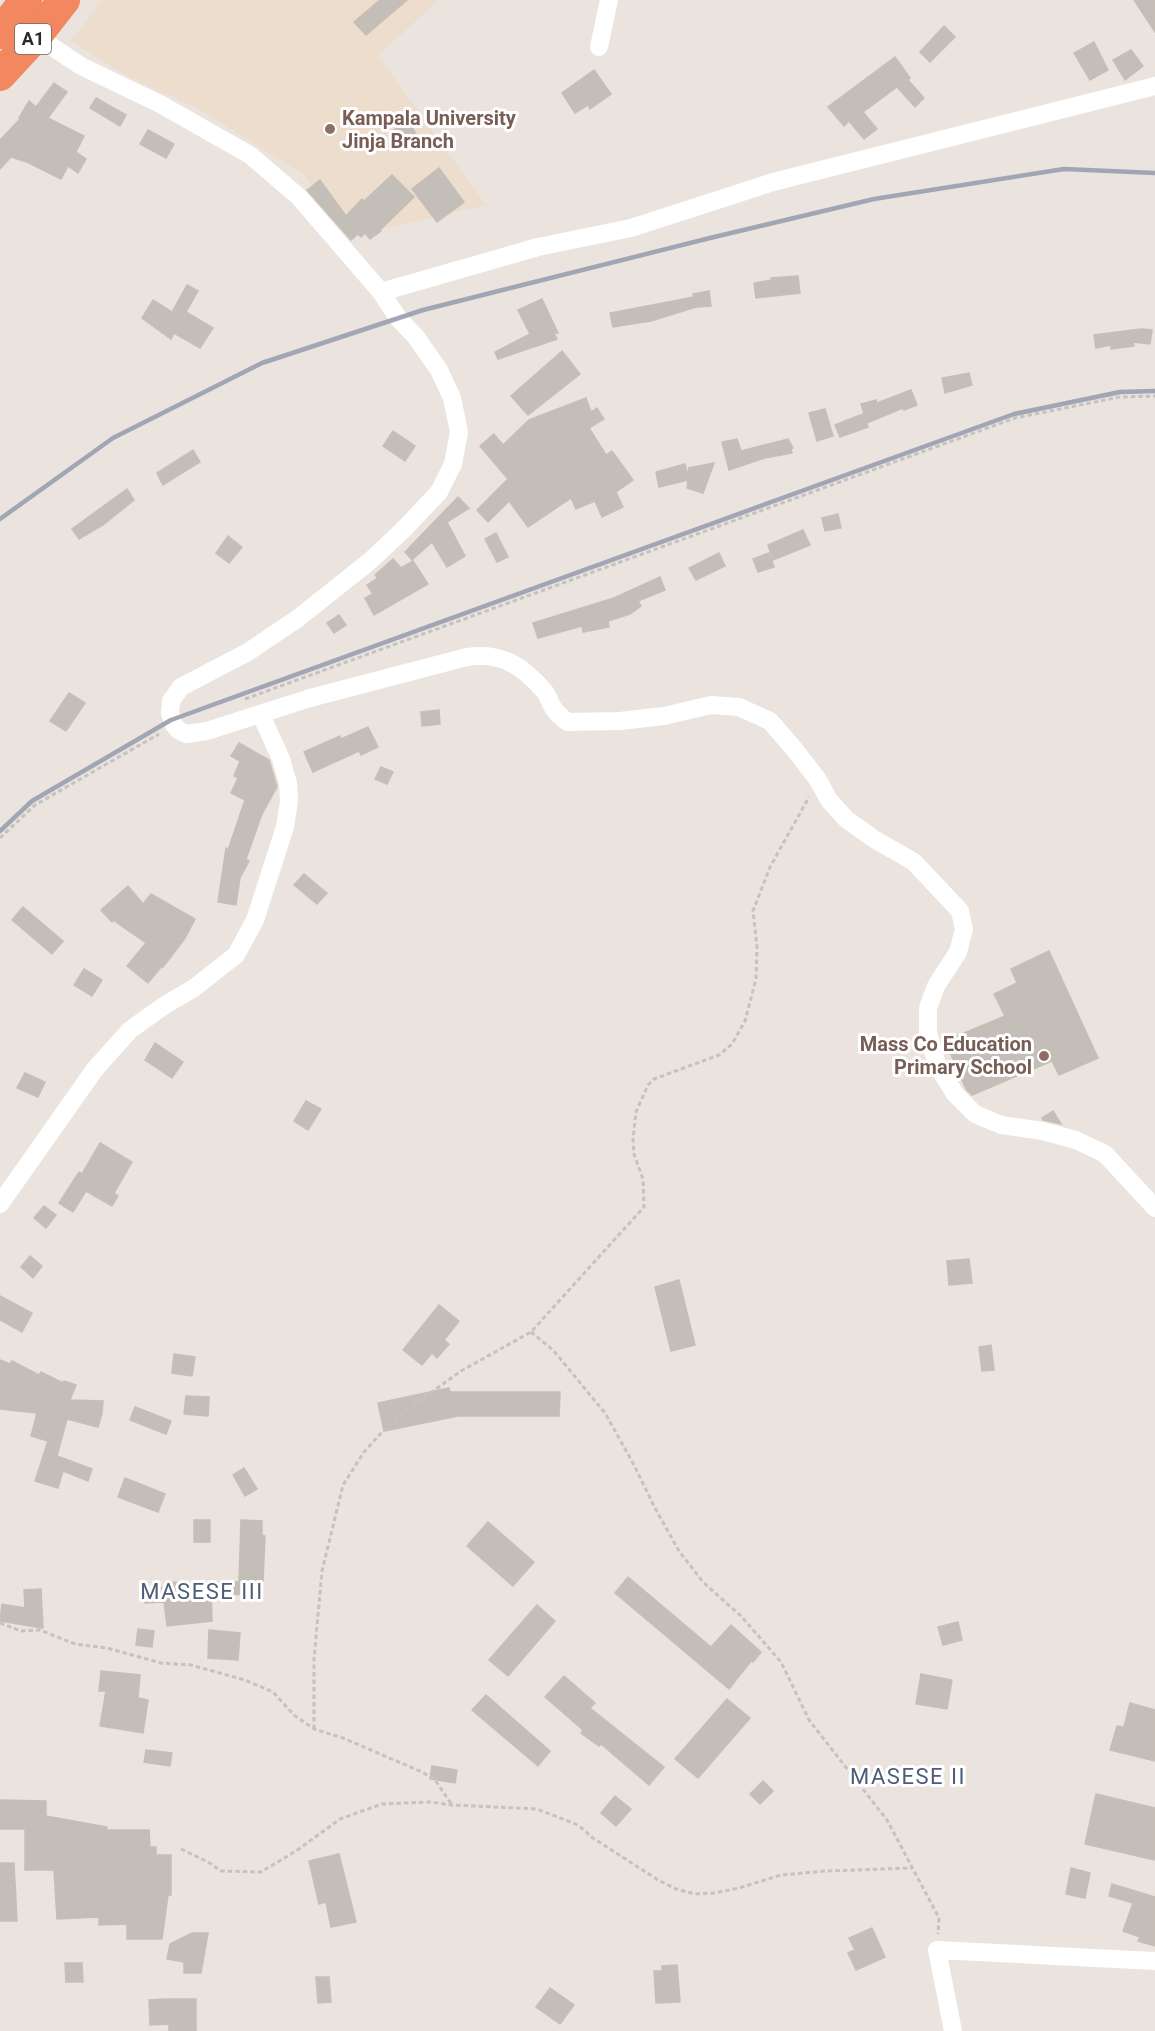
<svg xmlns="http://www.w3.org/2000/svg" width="1155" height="2031" viewBox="0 0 1155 2031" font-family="Roboto,sans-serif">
	<rect width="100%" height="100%" fill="#ebe3dd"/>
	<!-- education -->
	<path fill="#ecddcd" d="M102 0H438L378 56 486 205 349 237 303 174 199 109 126 75 71 41Z"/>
	<!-- building -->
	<g fill="#c4beb8" stroke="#c6beb7" stroke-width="1.5">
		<path d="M380 0H407L366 35 354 22Z"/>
		<path d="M1134 0H1155V32Z"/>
		<path d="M944 26 955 37 930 62 920 52Z"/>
		<path d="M1094 42 1108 70 1090 80 1074 53Z"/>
		<path d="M1131 50 1143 66 1125 80 1113 60Z"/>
		<path d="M895 57 910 78 908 80 924 98 915 107 897 87 863 112 877 129 864 139 849 121 844 126 828 107Z"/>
		<path d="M594 70 611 94 590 109 588 105 575 113 562 93Z"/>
		<path d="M54 83 67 92 48 118 84 136 76 152 86 159 78 173 68 166 61 179 27 162 11 157 0 169V140L20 119 19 118 29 101 36 107Z"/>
		<path d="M96 98 126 115 120 126 90 108Z"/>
		<path d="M409 121 419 140 402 149 392 131Z"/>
		<path d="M148 130 174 144 166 158 140 144Z"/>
		<path d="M439 168 464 202 437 222 412 189Z"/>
		<path d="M392 175 414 197 380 230 381 231 370 239 365 233 361 237 358 234 351 240 307 190 320 180 346 216 362 199 364 201Z"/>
		<path d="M798 276 800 293 756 298 754 283 772 280 771 278Z"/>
		<path d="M187 285 198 291 186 312 213 328 200 348 174 333 171 339 142 318 153 300 172 312Z"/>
		<path d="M709 291 711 306 696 307 651 321 613 327 610 313 694 297 693 294Z"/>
		<path d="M542 299 558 333H554L557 339 498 359 495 352 530 334 518 310Z"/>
		<path d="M1141 329 1152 330 1150 344 1133 342 1134 346 1111 349V345L1096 348 1094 335Z"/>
		<path d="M562 351 580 374 528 415 511 396Z"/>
		<path d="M969 373 972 385 945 393 942 378Z"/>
		<path d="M911 390 917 405 904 410 903 408 867 423 861 404 876 400 877 403Z"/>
		<path d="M586 398 591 412 597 408 604 419 589 428 606 455 612 451 633 480 616 492 623 507 602 517 595 501 576 509 571 498 528 527 509 501 488 522 477 510 508 479 480 446 494 434 503 445 529 420Z"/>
		<path d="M825 409 833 436 817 441 809 413Z"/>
		<path d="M863 414 868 427 840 437 835 425Z"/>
		<path d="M393 431 415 446 405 461 383 446Z"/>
		<path d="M737 439 741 451 788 439 793 448 791 449 792 453 765 458 729 470 722 442Z"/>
		<path d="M193 450 200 462 163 485 157 473Z"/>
		<path d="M714 463 703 493 687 488 688 480 659 487 656 472 685 464 688 476 689 468Z"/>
		<path d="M127 489 134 500 103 525 79 539 72 529Z"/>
		<path d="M458 497 469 508 447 522 465 556 447 567 432 542 412 560 405 552Z"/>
		<path d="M838 514 841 528 825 531 822 518Z"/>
		<path d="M803 530 810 545 773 560 768 545Z"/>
		<path d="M496 533 508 557 497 562 485 539Z"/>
		<path d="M228 536 242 547 229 563 216 553Z"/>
		<path d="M719 553 725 566 696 580 689 568Z"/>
		<path d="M769 553 774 567 758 572 753 559Z"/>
		<path d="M393 559 401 568 413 561 428 584 374 615 365 598 373 594 367 585 378 578 375 575Z"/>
		<path d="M660 577 665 590 638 601 641 606 630 614 608 621 609 627 583 632 582 626 538 638 533 623 614 598Z"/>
		<path d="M339 615 346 625 334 633 327 623Z"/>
		<path d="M69 693 85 703 66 731 50 721Z"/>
		<path d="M439 710 440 724 422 726 421 712Z"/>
		<path d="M368 727 378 747 361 755 359 751 313 772 304 752 340 736 341 739Z"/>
		<path d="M239 743 269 760 277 787 262 814 246 859 249 861 240 878 236 905 218 902 226 848 228 850 245 800 231 793 238 778 234 776 240 761 231 756Z"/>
		<path d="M381 767 393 772 387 784 375 779Z"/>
		<path d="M304 874 327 893 317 904 294 885Z"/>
		<path d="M128 886 143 904 151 894 195 919 185 938 163 967 162 966 148 983 127 966 146 943 113 920 112 922 101 910Z"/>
		<path d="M23 907 63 941 52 954 12 920Z"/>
		<path d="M1049 951 1098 1058 1059 1075 1052 1061 972 1095 966 1089 945 1041 1005 1016 994 994 1017 983 1011 969Z"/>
		<path d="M84 969 102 980 92 996 74 985Z"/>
		<path d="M155 1043 183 1062 172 1078 145 1060Z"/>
		<path d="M25 1073 45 1082 38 1097 17 1088Z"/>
		<path d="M306 1101 321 1109 308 1130 294 1121Z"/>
		<path d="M1053 1111 1061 1124 1043 1120 1042 1118Z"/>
		<path d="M100 1143 132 1162 114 1193 118 1196 112 1206 86 1191 73 1212 59 1203 79 1172 82 1174Z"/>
		<path d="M44 1206 56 1215 46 1228 34 1218Z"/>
		<path d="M30 1256 42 1266 33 1278 21 1267Z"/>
		<path d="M969 1259 972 1283 949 1285 947 1261Z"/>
		<path d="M679 1280 695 1345 671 1351 655 1287Z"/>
		<path d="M0 1296 32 1313 22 1332 0 1320Z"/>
		<path d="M439 1305 459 1321 444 1340 449 1344 437 1358 432 1353 422 1365 403 1350Z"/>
		<path d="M991 1345 994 1370 982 1371 979 1347Z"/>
		<path d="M174 1354 195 1357 192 1376 172 1373Z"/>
		<path d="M0 1360 10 1364 12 1361 39 1375 41 1372 63 1383 64 1381 76 1385 70 1400 103 1401 102 1413 98 1427 67 1419 57 1456 92 1469 88 1481 63 1471 58 1488 35 1481 48 1441 31 1436 37 1413 0 1409Z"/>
		<path d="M449 1388 450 1392H560L559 1416H458L384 1431 378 1403Z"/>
		<path d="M186 1396 209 1397 208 1416 184 1414Z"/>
		<path d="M135 1407 171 1421 166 1434 130 1420Z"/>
		<path d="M244 1468 257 1489 245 1496 233 1475Z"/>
		<path d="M125 1478 165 1494 158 1512 118 1497Z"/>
		<rect x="194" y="1520" width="16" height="22"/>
		<path d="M241 1520 262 1521V1535L265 1536 263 1581H253L254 1594 215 1595V1582H239Z"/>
		<path d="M488 1522 534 1562 513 1586 467 1546Z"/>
		<path d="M628 1577 711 1647 731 1625 761 1652 753 1662 751 1661 729 1689 615 1593Z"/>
		<path d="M171 1582 211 1586 212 1621 167 1626 164 1602 145 1603 144 1589 171 1587Z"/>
		<path d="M41 1589 43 1628 0 1621 2 1604 25 1608 24 1590Z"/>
		<path d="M537 1605 555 1621 508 1676 489 1660Z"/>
		<path d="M958 1622 962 1640 943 1645 938 1627Z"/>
		<path d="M138 1629 154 1631 152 1647 136 1645Z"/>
		<path d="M209 1630 240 1633 238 1660 208 1658Z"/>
		<path d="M101 1671 140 1675 138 1698 148 1700 143 1733 100 1726 106 1691H99Z"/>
		<path d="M921 1674 952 1680 947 1709 916 1704Z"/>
		<path d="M564 1676 595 1703 590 1708 664 1767 649 1785 601 1744 599 1746 581 1733 583 1730 545 1697Z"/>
		<path d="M486 1695 550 1751 538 1766 472 1710Z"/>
		<path d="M727 1699 750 1718 698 1778 675 1759Z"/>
		<path d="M1130 1703 1155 1710V1761L1110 1750 1117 1726 1124 1727Z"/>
		<path d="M146 1750 172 1753 170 1766 144 1762Z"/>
		<path d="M432 1766 457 1770 455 1783 430 1779Z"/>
		<path d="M763 1781 773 1791 760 1804 750 1794Z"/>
		<path d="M1096 1794 1155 1808V1860L1085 1844Z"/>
		<path d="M615 1796 631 1809 616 1826 601 1813Z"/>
		<path d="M0 1800 46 1801V1816L107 1827 106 1830H149L150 1847H156V1855H171V1895H168L162 1939H127V1924L99 1925V1917L57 1919 54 1870H25V1829H0Z"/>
		<path d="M339 1854 356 1922 331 1927 326 1902 319 1904 309 1861Z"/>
		<path d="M0 1863H14L17 1921H0Z"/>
		<path d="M1071 1868 1090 1873 1085 1898 1066 1894Z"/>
		<path d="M1112 1884 1155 1897V1946L1138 1941 1140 1937 1123 1931 1133 1903 1109 1896Z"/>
		<path d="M872 1928 885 1957 856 1970 848 1953 855 1950 849 1938Z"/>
		<path d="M192 1933H208L201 1973H184V1962L167 1959 170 1944Z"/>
		<path d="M65 1963H82L83 1982H66Z"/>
		<path d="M677 1965 680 2002 656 2003 654 1971H662V1966Z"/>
		<path d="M316 1977H329L331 2002 318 2003Z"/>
		<path d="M550 1988 574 2005 560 2024 536 2007Z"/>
		<path d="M166 1999H196V2031H169V2024L150 2025 149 2000Z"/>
	</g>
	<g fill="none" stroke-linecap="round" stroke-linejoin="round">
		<!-- path -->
		<g stroke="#c3c3c3" stroke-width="3" stroke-dasharray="4.5 3" stroke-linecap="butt">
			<path d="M245 699 1015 418 1120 397 1155 396"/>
			<path d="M0 838 35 805 159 734"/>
			<path d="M531 1332 553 1350 605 1413 633 1463 655 1508 679 1551 703 1582 741 1616 781 1662 809 1720 887 1820 939 1918 938 1934"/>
			<path d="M0 1623 21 1631 40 1630 75 1644 107 1648 161 1663 191 1665 245 1680 273 1692 294 1715 314 1729 343 1738 422 1772 435 1780 452 1805"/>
			<path d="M314 1729V1659L322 1571 343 1485 364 1452 382 1432 411 1407 461 1371 531 1332 644 1207 643 1179 634 1154 633 1139 636 1112 648 1085 654 1079 719 1055 732 1044 745 1021 756 979 757 947 753 911 770 867 809 797"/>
			<path d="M181 1849 208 1862 221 1871 261 1872 296 1851 340 1819 382 1804 430 1802 452 1805 537 1809 578 1825 593 1838 658 1880 676 1889 695 1894 714 1893 739 1888 781 1875 826 1871 912 1868"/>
		</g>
		<!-- street -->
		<g stroke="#fff" stroke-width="18">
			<path d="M36 36 81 66 160 104 250 155 299 197 381 292 398 318 416 337 439 370 452 398 459 432 453 464 439 492 403 530 370 561 297 619 248 652 181 687 171 701 170 713 174 725 178 730 186 734 207 731 310 698 467 657C502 652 523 666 545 692 549 697 550 704 554 709 557 714 563 718 567 722L620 721 664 716 711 705 739 707 770 721 795 750 818 780 829 800 846 819 874 839 914 862 960 911 964 929 958 952 936 986 928 1008V1032L937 1065 955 1094 975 1114 1001 1125 1043 1131 1076 1140 1105 1154 1155 1208"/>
			<path d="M599 47 609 0"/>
			<path d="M381 292 538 247 631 228 773 182 1155 86"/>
			<path d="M0 1204 95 1069 130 1030 165 1005 194 988 236 955 255 920 285 827 289 801 288 783 281 759 261 715"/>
			<path d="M953 2031 937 1950 1155 1961"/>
		</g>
		<!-- highway -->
		<g stroke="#f38760" stroke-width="32">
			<path d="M0 33 26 0"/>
			<path d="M0 75 36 36 64 0"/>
		</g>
		<!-- rail -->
		<g stroke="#a0a6b3" stroke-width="4.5">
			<path d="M0 519 113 438 262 363 423 310 710 238 874 199 1064 169 1155 173"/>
			<path d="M0 831 32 801 171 720 1014 414 1120 392 1155 391"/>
		</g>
	</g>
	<!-- markers -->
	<g fill="#8d6e63" stroke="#fff" stroke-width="2">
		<circle cx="330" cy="129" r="6"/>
		<circle cx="1044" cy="1056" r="6"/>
	</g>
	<g text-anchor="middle" stroke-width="6" stroke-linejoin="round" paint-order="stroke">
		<!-- shield labels -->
		<rect fill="#fff" stroke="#6a6a6a" stroke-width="1.5" x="15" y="24" width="36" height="30" rx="4.5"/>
		<g font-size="18" font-weight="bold" fill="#2a2a2a">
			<text x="33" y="45">A1</text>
		</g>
		<!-- education labels -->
		<g font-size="20" font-weight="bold" fill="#785e54" stroke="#fff" text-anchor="start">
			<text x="342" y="125">Kampala University<tspan x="342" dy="23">Jinja Branch</tspan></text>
			<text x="1032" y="1051" text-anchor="end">Mass Co Education<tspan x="1032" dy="23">Primary School</tspan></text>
		</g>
		<!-- quarter labels -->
		<g font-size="22" letter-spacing="1.5" fill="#4d5c78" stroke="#fff">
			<text x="202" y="1599">MASESE III</text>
			<text x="908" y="1784">MASESE II</text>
		</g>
	</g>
</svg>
